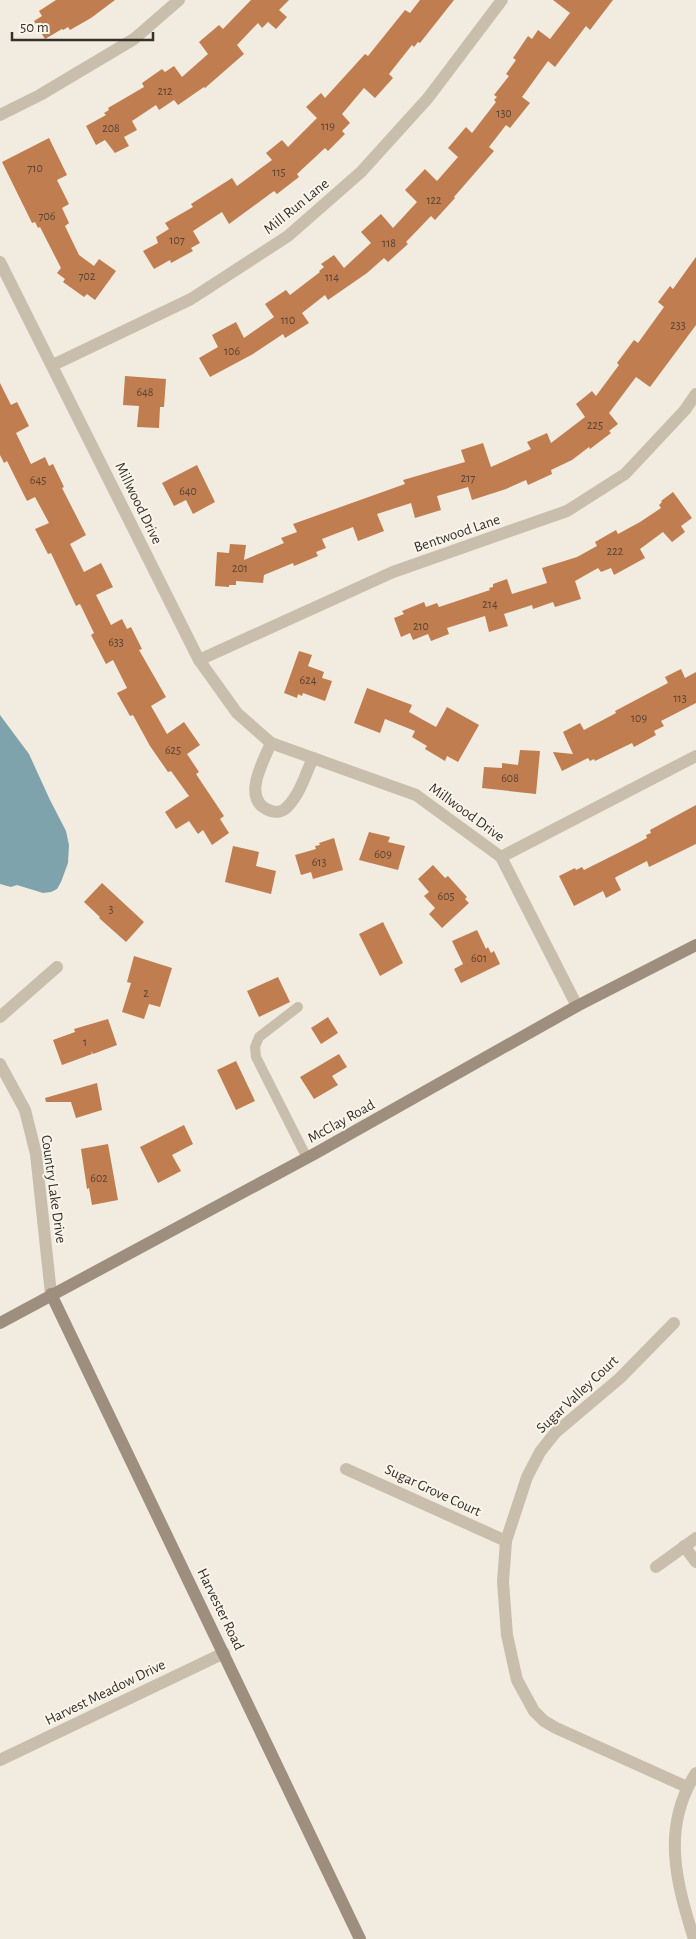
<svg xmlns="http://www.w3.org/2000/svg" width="696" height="1939" viewBox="0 0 696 1939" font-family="'Alegreya Sans',sans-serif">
	<rect width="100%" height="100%" fill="#f1ecdf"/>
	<!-- water -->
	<path fill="#7fa3ad" d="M0 715 29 754 50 800 66 831 69 845 68 863 61 882 57 889 51 892 43 893 17 885 11 887 0 884Z"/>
	<!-- building -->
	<g fill="#bf7d50">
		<path d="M56 0H115L91 18 70 30 68 27 63 30 62 29 45 39 34 21 42 16 39 11Z"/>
		<path d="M251 0H289L279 10 287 17 276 29 268 22 262 28 258 23 237 45 244 54 205 88 204 87 178 105 174 100 159 110 156 105 132 121 137 130 124 137 129 146 115 153 105 140 96 145 86 126 106 115 104 113 109 110 108 108 144 87 142 83 162 69 165 72 174 66 182 77 208 54 199 42 219 25 223 29Z"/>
		<path d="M420 0H454L420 43 418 42 414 47 412 45 389 74 393 78 375 98 364 88 342 114 350 123 342 131 345 134 328 151 325 148 297 174 299 177 277 194 274 191 229 224 222 212 193 231 200 243 191 248 193 251 171 263 170 260 154 269 143 251 158 243 156 237 169 229 165 223 193 207 191 204 232 178 237 186 272 160 266 153 282 140 288 147 317 118 306 107 321 93 325 98 365 54 368 56 405 10 410 13Z"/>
		<path d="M553 0H613L590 30 586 26 555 67 548 61 522 97 530 103 510 128 506 125 489 147 494 151 454 197 455 198 435 220 431 216 406 242 408 244 388 262 384 258 367 273 328 300 325 295 302 313 309 323 285 338 283 334 253 354 210 377 199 358 218 347 212 335 236 322 244 338 274 317 265 304 286 290 290 295 320 272 319 271 324 267 321 264 334 255 344 268 371 243 361 232 381 214 393 228 417 202 405 190 425 169 437 181 458 157 448 148 466 127 472 133 496 102 494 100 497 97 494 95 509 76 506 74 516 60 513 58 528 36 532 39 538 30 550 39 570 13Z"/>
		<path d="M49 138 67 175 57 180 69 204 62 208 69 223 65 226 79 255 94 266 99 259 116 271 95 300 87 294 84 297 63 282 65 279 57 273 61 268 40 227 38 228 35 222 32 223 2 162Z"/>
		<path d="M696 257V325L650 387 636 377 609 413 618 424 609 431 611 433 590 449 589 447 572 460 551 470 552 474 528 485 526 480 506 489 472 500 468 487 437 496 441 510 415 518 411 503 377 514 384 531 358 541 353 527 322 539 326 548 316 552 318 556 294 566 293 563 264 575 263 583 236 581V585H229V587L215 586 217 552 229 553 230 544 246 545 244 560 284 543 281 538 297 532 293 524 405 484 403 480 465 462 461 450 483 443 491 467 531 449 527 442 547 433 551 443 585 417 576 404 592 391 596 396 619 365 617 363 634 340 638 343 664 307 658 302 670 286 673 289Z"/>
		<path d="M125 376 166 379 164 407H160L159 428 137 427 139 406 123 405Z"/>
		<path d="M0 383 11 405 17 402 29 426 16 433 31 464 45 457 49 466 53 464 64 487 62 488 86 535 70 544 84 572 101 563 113 587 96 595 111 625 122 619 127 629 131 627 142 649 139 650 166 697 151 706 167 734 184 722 200 745 187 754 199 772 196 774 224 816 220 819 229 833 212 845 203 830 198 834 189 821 176 829 165 812 189 796 171 771 168 772 150 746 133 715 130 716 117 693 127 688 113 660 106 664 91 635 94 633 80 604 76 606 51 553 48 554 35 529 49 523 35 497 27 501 7 461 4 463 0 455Z"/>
		<path d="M197 465 215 502 193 514 186 500 174 506 162 483Z"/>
		<path d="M673 492 692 518 681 526 685 532 672 542 663 532 640 549 645 558 614 575 611 568 601 572 598 568 575 581 581 599 555 607 553 602 533 609 532 605 504 614 508 626 489 632 485 616 447 628 449 634 431 641 428 634 413 640 410 633 401 637 394 618 404 614 402 611 424 602 426 607 437 603 439 607 490 590 489 588 493 587V584L507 579 512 594 547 583 542 568 577 557 597 546 595 542 616 530 618 534 640 522 661 508 659 505 662 502 661 501Z"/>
		<path d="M299 651 312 655 308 666 324 672 322 678 332 681 325 701 303 693 302 696 298 694 297 698 284 693Z"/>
		<path d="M681 669 685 678 696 672V703L661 721 664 726 654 731 656 735 634 747 632 743 595 761 594 759 590 761 588 758 562 771 553 752 573 754 563 732 580 723 584 730 616 713 615 711 668 683 665 677Z"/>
		<path d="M367 688 412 705 409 712 436 727 447 707 479 725 458 762 447 756 445 761 425 749 427 746 412 737 415 731 385 719 380 733 354 723Z"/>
		<path d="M520 750 540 751 536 794 482 788 484 767 502 768V763L518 765Z"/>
		<path d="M696 805V844L649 867 647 861 616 877 615 878 621 890 606 898 603 891 574 906 559 876 575 868 576 870 582 867 584 870 628 848 647 838 646 835 651 833 650 830Z"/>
		<path d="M369 832 390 837 388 842 405 846 398 870 359 860Z"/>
		<path d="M334 838 343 870 313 879 311 872 301 875 295 855 316 849 315 846 320 845 319 843Z"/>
		<path d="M233 846 259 852 256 866 276 871 271 894 225 882Z"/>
		<path d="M433 865 445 878 448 876 467 897 465 899 469 903 442 928 429 914 435 908 424 896 429 892 418 879Z"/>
		<path d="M102 883 144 922 126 942 99 918 100 917 84 902Z"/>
		<path d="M383 922 403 963 380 976 359 934Z"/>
		<path d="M477 930 486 949 488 947 491 953 494 951 500 964 461 983 454 969 463 964 452 941Z"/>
		<path d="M134 956 172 968 160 1007 149 1004 144 1019 122 1012 131 983 127 982Z"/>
		<path d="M278 977 290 1002 259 1017 247 991Z"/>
		<path d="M328 1017 338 1033 321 1044 311 1028Z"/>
		<path d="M108 1019 117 1045 93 1054 91 1051 92 1054 62 1065 53 1040 75 1032 74 1029Z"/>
		<path d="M339 1054 347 1067 332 1076 338 1085 314 1099 300 1077Z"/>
		<path d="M236 1061 255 1101 236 1110 217 1070Z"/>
		<path d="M97 1083 102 1110 76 1118 71 1102H46L45 1098Z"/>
		<path d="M184 1125 193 1144 172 1155 181 1171 158 1183 140 1147Z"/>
		<path d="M108 1144 118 1200 92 1205 89 1188 87 1189 81 1149Z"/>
	</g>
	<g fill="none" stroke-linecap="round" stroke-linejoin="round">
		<!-- service -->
		<path stroke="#c9beab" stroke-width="10" d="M298 1007 259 1037 255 1047 256 1057 307 1158"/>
		<!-- minor -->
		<g stroke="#c9beab" stroke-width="12">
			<path d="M0 115 40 95 134 39 179 0"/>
			<path d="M0 262 199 660 237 713 271 743 416 795 501 857 577 1006"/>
			<path d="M53 365 191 299 288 236 361 172 428 98 502 0"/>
			<path d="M199 660 393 572 567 511 625 474 685 410 696 394"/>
			<path d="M271 743C263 762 240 801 271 811 277 813 284 811 288 806 300 794 306 773 313 758"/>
			<path d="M501 857 696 756"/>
			<path d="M0 1017 57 967"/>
			<path d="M0 1064 25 1110 36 1154 51 1294"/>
			<path d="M674 1323 620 1378 555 1433 540 1452 527 1477 506 1541 503 1582 507 1635 517 1680 534 1711 544 1721 556 1728 687 1787"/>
			<path d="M346 1469 506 1541"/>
			<path d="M684 1546 696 1562"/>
			<path d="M656 1567 696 1538"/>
			<path d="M0 1760 224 1653"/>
			<path d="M694 1939C676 1882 661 1827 696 1773"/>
		</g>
		<!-- secondary -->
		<g stroke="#9d8e7d" stroke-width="12">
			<path d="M51 1294 360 1939"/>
			<path d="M0 1323 316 1153 577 1006 696 945"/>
		</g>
	</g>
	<g text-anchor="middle" stroke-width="4" stroke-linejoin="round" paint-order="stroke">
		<!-- number labels -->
		<g font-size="12" fill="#594334">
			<text x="165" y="95">212</text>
			<text x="504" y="117">130</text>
			<text x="328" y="130">119</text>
			<text x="111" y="132">208</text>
			<text x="35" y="172">710</text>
			<text x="279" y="176">115</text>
			<text x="434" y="204">122</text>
			<text x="47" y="220">706</text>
			<text x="177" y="244">107</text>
			<text x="389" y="247">118</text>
			<text x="87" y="280">702</text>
			<text x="332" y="281">114</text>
			<text x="288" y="324">110</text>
			<text x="678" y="329">233</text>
			<text x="232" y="355">106</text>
			<text x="145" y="396">648</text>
			<text x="595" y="429">225</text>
			<text x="468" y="482">217</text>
			<text x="38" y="484">645</text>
			<text x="188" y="495">640</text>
			<text x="615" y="555">222</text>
			<text x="240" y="572">201</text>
			<text x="490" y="608">214</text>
			<text x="421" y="630">210</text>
			<text x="116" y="646">633</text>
			<text x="308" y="684">624</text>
			<text x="680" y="702">113</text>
			<text x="639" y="722">109</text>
			<text x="173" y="754">625</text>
			<text x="510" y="782">608</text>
			<text x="383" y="858">609</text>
			<text x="319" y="866">613</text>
			<text x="446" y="900">605</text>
			<text x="111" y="913">3</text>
			<text x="479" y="962">601</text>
			<text x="146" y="997">2</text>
			<text x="85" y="1046">1</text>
			<text x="99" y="1182">602</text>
		</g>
		<!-- street labels -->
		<g font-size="15" fill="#37302a" stroke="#f9f5eb">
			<text transform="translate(296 206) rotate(-39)" y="5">Mill Run Lane</text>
			<text transform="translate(139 503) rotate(64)" y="5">Millwood Drive</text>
			<text transform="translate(457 533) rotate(-19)" y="5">Bentwood Lane</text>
			<text transform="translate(467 812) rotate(36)" y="5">Millwood Drive</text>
			<text transform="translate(341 1121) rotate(-29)" y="5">McClay Road</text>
			<text transform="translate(54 1189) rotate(82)" y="5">Country Lake Drive</text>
			<text transform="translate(577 1394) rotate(-43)" y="5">Sugar Valley Court</text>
			<text transform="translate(433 1490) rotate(25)" y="5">Sugar Grove Court</text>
			<text transform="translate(221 1609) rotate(64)" y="5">Harvester Road</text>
			<text transform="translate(105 1692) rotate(-26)" y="5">Harvest Meadow Drive</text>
		</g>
	</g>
	<!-- scale -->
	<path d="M12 32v8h141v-8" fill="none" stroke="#37302a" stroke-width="2.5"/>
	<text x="20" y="32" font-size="15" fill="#37302a" stroke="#f9f5eb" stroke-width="4" paint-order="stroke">50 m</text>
</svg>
